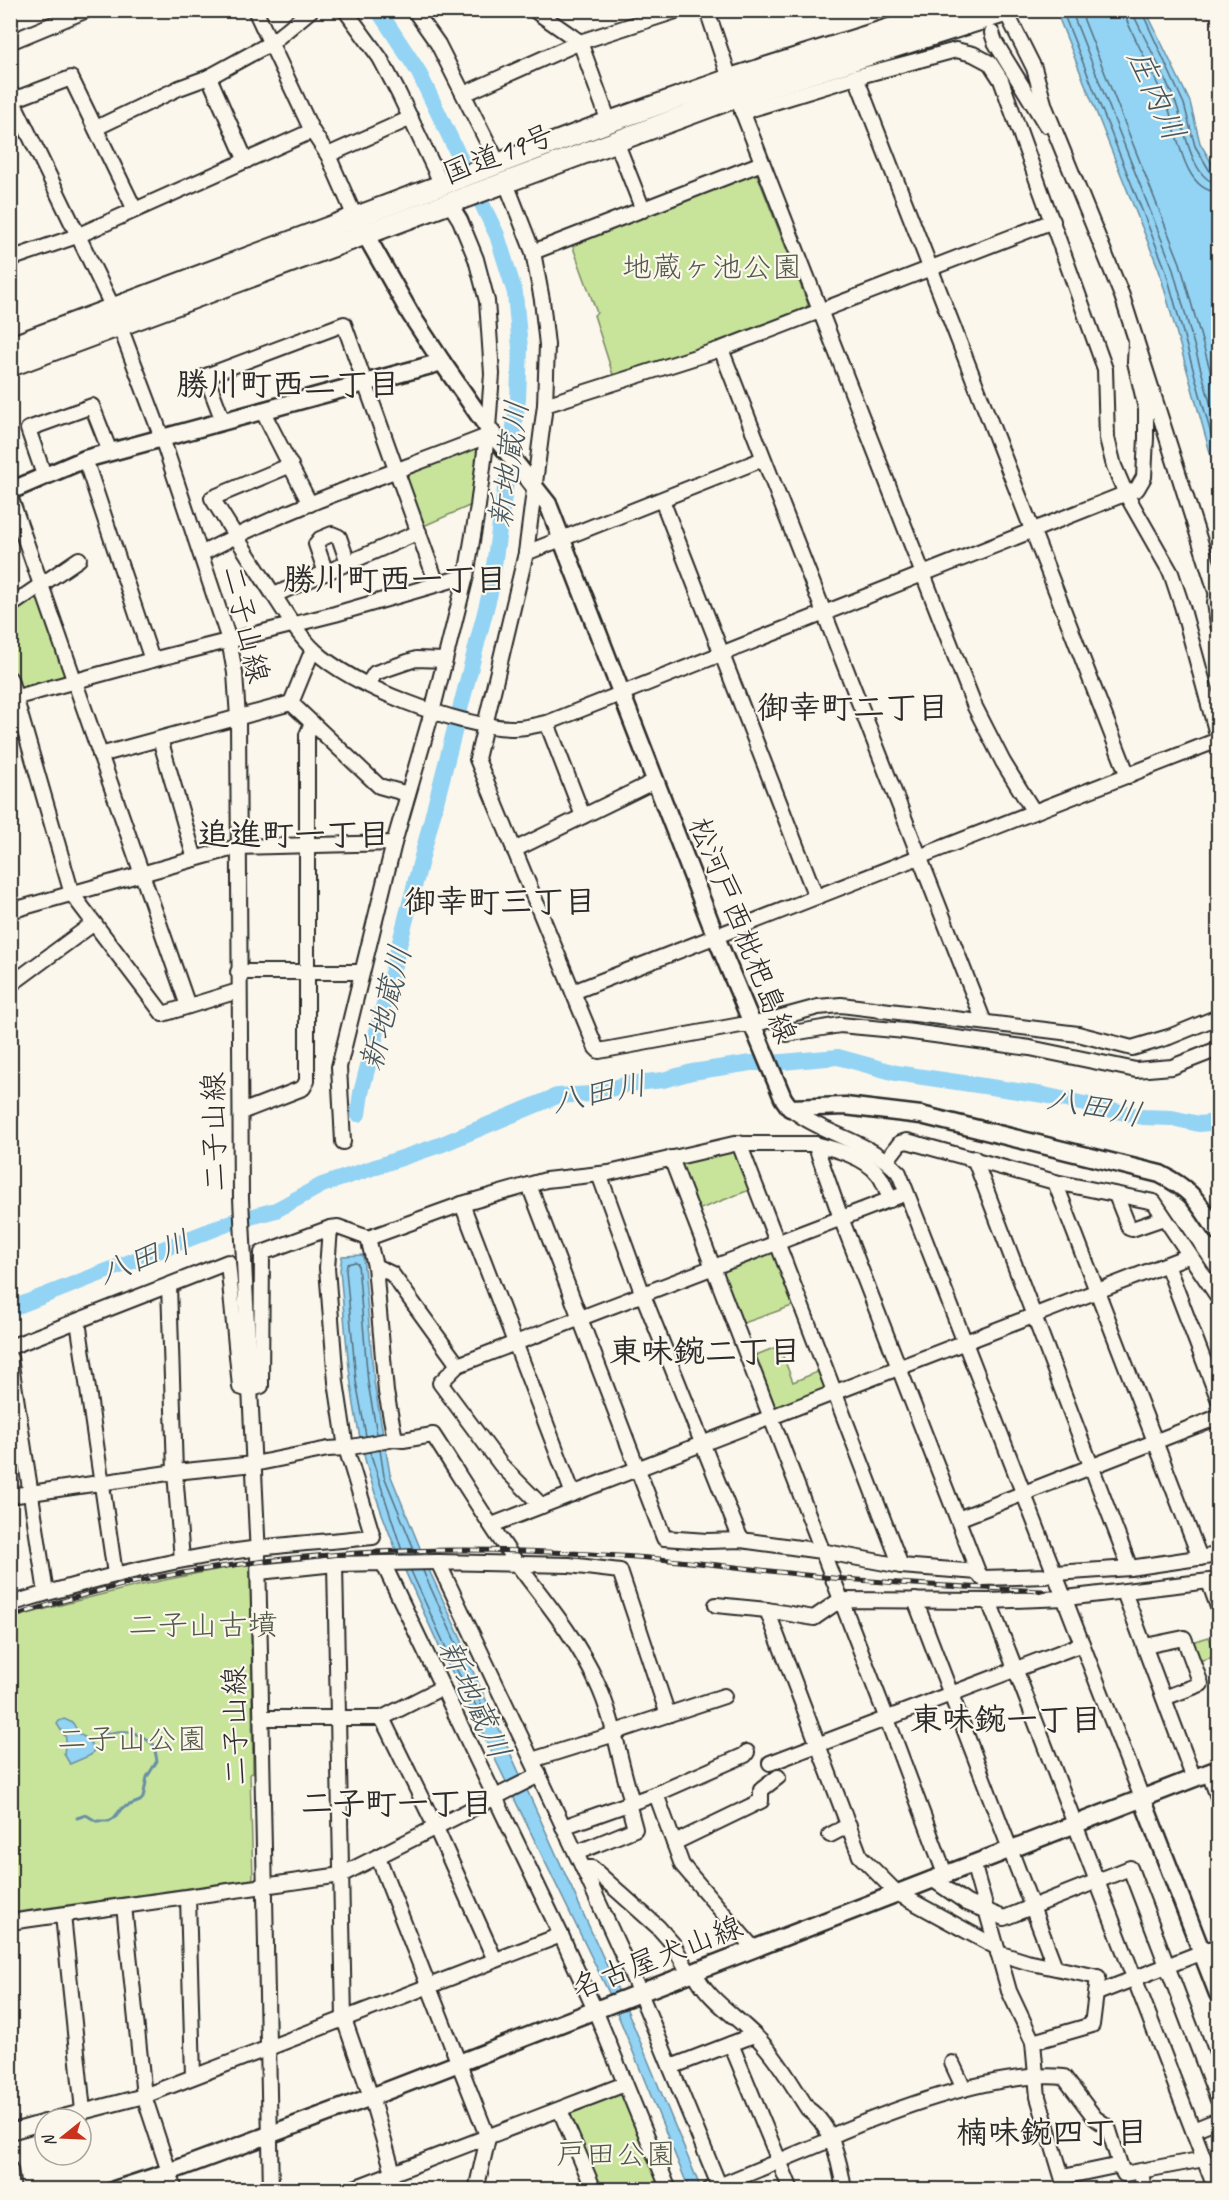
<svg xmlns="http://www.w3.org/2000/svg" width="1229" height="2200" viewBox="0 0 1229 2200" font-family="Caveat,'Klee One',sans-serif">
	<rect width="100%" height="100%" fill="#fbf7ec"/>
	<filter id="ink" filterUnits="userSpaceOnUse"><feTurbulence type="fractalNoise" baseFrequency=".0167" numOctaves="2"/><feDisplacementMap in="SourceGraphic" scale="12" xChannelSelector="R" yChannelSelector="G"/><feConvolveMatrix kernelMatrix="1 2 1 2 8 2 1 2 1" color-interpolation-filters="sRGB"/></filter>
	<g filter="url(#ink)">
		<!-- green -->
		<g fill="#c8e49b" stroke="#7a8863" stroke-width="1.5">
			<path d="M756 172 808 304 804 311 718 345 614 378 594 315 597 313 571 242Z"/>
			<path d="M480 443 476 503 426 525 422 524 405 475 407 472Z"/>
			<path d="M36 595 40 596 66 673 65 677 21 690 18 687 11 662 10 611Z"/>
			<path d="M737 1150 752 1189 695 1211 678 1164 680 1160Z"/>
			<path d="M774 1248 795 1305 741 1324 719 1270Z"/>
			<path d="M779 1346 793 1382 822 1370 827 1392 774 1412 751 1357Z"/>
			<path d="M250 1564 253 1773 250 1774 253 1879 11 1913 10 1619C90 1596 169 1577 250 1564Z"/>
			<path d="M1209 1637 1213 1648 1218 1646V1668L1214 1657 1198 1661 1192 1642Z"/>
			<path d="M620 2093 624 2094 664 2189H598L568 2113Z"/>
		</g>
		<!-- water -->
		<g fill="#93d3f4" stroke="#6990a4" stroke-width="1.5">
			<path d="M1056 11H1146L1190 102 1200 143 1218 174V481L1159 270Z"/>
			<path d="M363 1255 374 1382 390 1474 429 1570 467 1652 471 1667 628 2012 701 2189H689L609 1993 454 1675 446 1662C417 1596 383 1530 365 1459 349 1397 346 1334 340 1270L342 1256Z"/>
			<path d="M64 1719 73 1723 79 1734 88 1739 94 1750 91 1755 70 1764 64 1754 66 1738 57 1724 59 1721Z"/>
		</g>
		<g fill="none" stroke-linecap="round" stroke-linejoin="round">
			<!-- shore -->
			<g stroke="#556e7b" stroke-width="1.5">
				<path d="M1062 10 1165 268 1218 459"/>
				<path d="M1071 10 1172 266 1218 431"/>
				<path d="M1080 10 1180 263 1218 398"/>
				<path d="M1125 10 1127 21C1140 50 1157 80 1169 110 1178 135 1184 191 1218 192"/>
				<path d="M1134 10 1135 18C1149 47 1165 76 1177 106 1184 126 1192 182 1218 183"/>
				<path d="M1141 10 1184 104 1195 146 1211 173 1218 176"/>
				<path d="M366 1436 356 1381 346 1270 347 1264 355 1262 358 1264 368 1383 377 1434"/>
				<path d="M380 1450 384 1476 416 1554"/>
				<path d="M370 1452 403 1554"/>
				<path d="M411 1571 451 1659 476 1706 480 1708 481 1704 466 1670 461 1654 423 1571"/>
			</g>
			<!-- stream -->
			<path stroke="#6990a4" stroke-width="3" d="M77 1818 86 1815 96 1821H109L114 1818 122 1808 140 1801 143 1798 147 1777 157 1761 154 1745C133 1726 113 1729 90 1742"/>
			<!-- river -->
			<g stroke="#93d3f4" stroke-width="16">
				<path d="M358 1114 361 1093 490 593 518 399 520 348 515 293 497 235 418 71 378 10"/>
				<path d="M10 1309 232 1222 276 1210 322 1185 440 1145 557 1096 592 1094 628 1084 663 1080 692 1072 751 1063H771L838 1057 896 1073 1044 1095 1143 1117 1172 1118 1199 1124 1218 1122"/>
			</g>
			<defs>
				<g id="minor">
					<path d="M255 10 312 131 328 155 355 217"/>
					<path d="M345 10 380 58 399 94 442 185"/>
					<path d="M414 10 438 44 498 163"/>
					<path d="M534 10 580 42 609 122"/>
					<path d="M707 10 732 85"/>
					<path d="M1006 12 1034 68 1045 107 1122 296 1218 598"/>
					<path d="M992 33 995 42 1046 125"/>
					<path d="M10 42 87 10"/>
					<path d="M209 77 246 161"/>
					<path d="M856 77 1128 776"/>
					<path d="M464 94 580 42 679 10"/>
					<path d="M10 95 113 308 162 438 229 640 235 673 238 718 241 1198 258 1556 271 2190"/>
					<path d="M13 100 71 78 135 210"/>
					<path d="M739 103 975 707 1003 762 1034 812"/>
					<path d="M742 112 856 77 956 50 973 54 990 63 1001 80 1105 369 1107 438 1114 466 1126 494 1171 573 1182 606 1218 738"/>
					<path d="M96 128 179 88 209 77 271 43 311 10"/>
					<path d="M616 141 643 210"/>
					<path d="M328 155 411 118"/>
					<path d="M506 183 533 252 542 300 547 345 545 405 526 553 477 759 596 1048 599 1051 741 1025H752L818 1007 841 1005 1078 1034 1132 1048 1169 1037 1218 1017"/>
					<path d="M533 252 762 163"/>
					<path d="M10 259 77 236 312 131"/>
					<path d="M721 349 984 1022"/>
					<path d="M545 405 721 349 1053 221"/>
					<path d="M262 410 310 504"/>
					<path d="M223 421 206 376 344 324 437 584"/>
					<path d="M85 459 152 660"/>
					<path d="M291 465 212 498C232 531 253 563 273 594 286 613 297 634 314 650 353 687 456 726 511 728 522 729 535 725 547 723L1137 489 1144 477 1146 438V409L1135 362 1136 340"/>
					<path d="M44 475 28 429 92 406 110 452"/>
					<path d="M10 496 188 1006"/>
					<path d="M662 500 816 897"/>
					<path d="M526 553 763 459"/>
					<path d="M201 554C292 505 391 474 487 436"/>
					<path d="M326 573 316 544 320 539 332 534 339 537 348 563"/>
					<path d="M1217 593 1215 602 1218 625"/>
					<path d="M274 595 419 532"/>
					<path d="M10 606 79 559"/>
					<path d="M313 649 291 703 379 786 408 794"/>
					<path d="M10 679 72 894 163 1014 238 991"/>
					<path d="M368 684 375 673 416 659 445 660"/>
					<path d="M10 699 152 660 335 614 466 576"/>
					<path d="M547 723 583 816"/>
					<path d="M160 739 195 859"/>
					<path d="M100 755 291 703"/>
					<path d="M514 850 655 781"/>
					<path d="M10 911 237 847 394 843"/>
					<path d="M238 972H362"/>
					<path d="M10 985 94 923"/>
					<path d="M573 992 1218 740"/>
					<path d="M787 1034 840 1025 905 1031 1030 1048 1136 1070 1172 1067 1218 1049"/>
					<path d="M790 1108C825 1136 869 1140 899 1173L1142 1798"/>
					<path d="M241 1112 303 1088 307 1081V735L312 723"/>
					<path d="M343 1142 339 1067 394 843 432 712 466 576 478 506 488 428 492 374 487 301 476 259 460 220 450 204"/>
					<path d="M739 1143 901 1566"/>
					<path d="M815 1144 841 1218 978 1572"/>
					<path d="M671 1158 887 1719 945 1874"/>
					<path d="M974 1158 1130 1568"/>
					<path d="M887 1160 900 1143 907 1141 1055 1182 1154 1202 1218 1297"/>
					<path d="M599 1174 643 1295 741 1540"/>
					<path d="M1055 1182 1200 1558"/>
					<path d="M529 1185 664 1538 707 1541 741 1540 821 1551 901 1566 978 1572 982 1578 1046 1576 1056 1573 1130 1568 1218 1555"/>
					<path d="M1116 1195 1129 1228 1132 1229 1164 1218"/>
					<path d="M462 1204 573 1494"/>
					<path d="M1167 1265 1218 1398"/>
					<path d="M375 1266 392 1274 458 1365 440 1383 501 1465 542 1506"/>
					<path d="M169 1285 175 1472 182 1560"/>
					<path d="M78 1321 115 1574"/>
					<path d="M10 1347 228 1262 240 1387 249 1390 261 1386 262 1253 330 1228 338 1227 368 1238"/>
					<path d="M10 1358 46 1593"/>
					<path d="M458 1365 899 1196"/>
					<path d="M395 1439 386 1392 375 1266 368 1238 462 1204 546 1180 609 1173 734 1144H815C835 1149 865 1157 878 1174 884 1181 887 1191 890 1200"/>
					<path d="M10 1496 175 1472 254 1464 328 1449 346 1448 395 1439 403 1440 433 1435C461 1478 488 1523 518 1565 547 1603 577 1639 597 1683 615 1721 619 1762 632 1801"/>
					<path d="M958 1519 1218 1417"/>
					<path d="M492 1525 1188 1256"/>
					<path d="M383 1563 438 1562"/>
					<path d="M335 1564 344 2019 371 2097 393 2172 388 2190"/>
					<path d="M259 1572 335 1564 383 1563 561 1935 595 2010 669 2190"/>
					<path d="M1209 1582 1218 1607"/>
					<path d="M1124 1592 1194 1779"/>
					<path d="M915 1600 1055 1967"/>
					<path d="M989 1601 1216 2190"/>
					<path d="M10 1604C92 1579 175 1558 259 1548 297 1543 335 1541 373 1537L346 1448 336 1382 327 1268 330 1228"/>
					<path d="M716 1605 767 1610 814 1618 840 1600 989 1601 1066 1598 1218 1580"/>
					<path d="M767 1610 860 1856 897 1893 996 1947"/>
					<path d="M1145 1646 1184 1638 1201 1684 1164 1698"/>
					<path d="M668 1715 620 1571 569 1565 438 1562 583 1868 640 1993 721 2190"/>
					<path d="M262 1718H382L436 1828 495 1960"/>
					<path d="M382 1718 443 1687"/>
					<path d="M615 1732 724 1696"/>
					<path d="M532 1760 615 1734"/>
					<path d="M770 1763 1082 1644"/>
					<path d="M1209 1773 1218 1797"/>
					<path d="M656 1794 745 1755 747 1752"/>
					<path d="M563 1827 656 1794 682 1865 754 1949"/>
					<path d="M830 1835 849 1825"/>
					<path d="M674 1843 761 1801V1790L778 1777"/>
					<path d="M576 1853 635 1829 628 1803"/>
					<path d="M378 1857 488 2138 476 2190"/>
					<path d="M973 1863 1009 1991 1033 2042 1038 2097 1066 2190"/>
					<path d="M583 1868H592L658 1927 673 1944 689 1973"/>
					<path d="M932 1879 967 1903 1004 1918 1130 1868 1218 2100"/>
					<path d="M188 1897 193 2076"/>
					<path d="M124 1906 144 2096 175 2190"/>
					<path d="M63 1915 83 2111"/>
					<path d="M10 1922 341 1875 539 1775"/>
					<path d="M998 1953 1027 1962 1098 1977 1092 2025 1033 2042"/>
					<path d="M694 1971C708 2002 742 2019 763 2044 781 2064 794 2088 808 2109 832 2125 840 2163 844 2190"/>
					<path d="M1097 1993 1218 1946"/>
					<path d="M731 2044 791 2190"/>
					<path d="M952 2063 964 2089"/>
					<path d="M671 2067 754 2035"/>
					<path d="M560 2110 594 2190"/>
					<path d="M55 2119 144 2096 561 1935"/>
					<path d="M1193 2130 1218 2120"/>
					<path d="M10 2132 45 2122"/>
					<path d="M10 2169 13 2190"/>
					<path d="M1141 2172 1144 2190"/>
					<path d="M1063 2177 1120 2165 1124 2174 1204 2159"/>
					<path d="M349 2190 625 2084"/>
					<path d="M709 2190 825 2142 829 2137C894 2109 994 2071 1064 2077L1095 2118 1108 2127 1120 2165"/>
				</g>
				<g id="major">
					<path d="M360 225 411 315 442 362 488 428 548 504 716 937 783 1098 790 1108 845 1106 921 1115 1160 1174C1194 1191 1198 1203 1218 1232"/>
					<path d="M10 491 85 459 442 362"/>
					<path d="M1142 1798 1218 1994"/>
					<path d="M114 2190 169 2172 371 2097 1218 1769"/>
				</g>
				<g id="highway">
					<path d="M10 347 609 122 730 79 950 10"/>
					<path d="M10 366 736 97 1011 10"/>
				</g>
			</defs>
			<!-- minor casing -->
			<use href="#minor" stroke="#2b2b2b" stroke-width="18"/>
			<!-- major casing -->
			<use href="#major" stroke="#2b2b2b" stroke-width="21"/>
			<!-- highway casing -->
			<use href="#highway" stroke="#2b2b2b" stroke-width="24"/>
			<!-- minor -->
			<use href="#minor" stroke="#fbf7ec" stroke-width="14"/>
			<!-- major -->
			<use href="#major" stroke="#fbf7ec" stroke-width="16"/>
			<!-- highway -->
			<use href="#highway" stroke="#fbf7ec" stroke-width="20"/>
			<defs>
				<path id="rail" d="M10 1617C50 1605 90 1592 131 1583 290 1549 458 1544 620 1556 688 1560 755 1570 823 1577 895 1584 969 1587 1042 1591"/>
			</defs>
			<!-- rail casing -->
			<use href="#rail" stroke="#2b2b2b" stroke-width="5"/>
			<!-- rail -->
			<use href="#rail" stroke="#fbf7ec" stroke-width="3" stroke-dasharray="9" stroke-linecap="butt"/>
		</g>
	</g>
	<g text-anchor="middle" stroke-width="4.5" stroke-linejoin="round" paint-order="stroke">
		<!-- street labels -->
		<g font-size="30" fill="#2b2b2b" stroke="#fbf7ec">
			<text transform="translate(498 154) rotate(-21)" y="10">国道19号</text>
			<text transform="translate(246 624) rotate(77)" y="10">二子山線</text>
			<text transform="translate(743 930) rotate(68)" y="10">松河戸西枇杷島線</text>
			<text transform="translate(214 1132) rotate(-91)" y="10">二子山線</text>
			<text transform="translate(235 1726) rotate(-91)" y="10">二子山線</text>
			<text transform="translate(657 1957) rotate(-21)" y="10">名古屋犬山線</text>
		</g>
		<!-- park labels -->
		<g font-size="30" fill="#525947" stroke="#fbf7ec">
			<text x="712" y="277">地蔵ヶ池公園</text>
			<text x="203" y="1635">二子山古墳</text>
			<text x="132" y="1749">二子山公園</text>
			<text x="616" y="2164">戸田公園</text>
		</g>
		<!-- water labels -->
		<g font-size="32" font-style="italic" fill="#45555d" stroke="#fbf7ec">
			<text transform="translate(1157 95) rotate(66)" y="11">庄内川</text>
			<text transform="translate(508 464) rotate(-82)" y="11">新地蔵川</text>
			<text transform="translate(385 1008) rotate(-76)" y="11">新地蔵川</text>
			<text transform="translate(599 1092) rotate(-12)" y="11">八田川</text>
			<text transform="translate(1095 1106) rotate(11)" y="11">八田川</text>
			<text transform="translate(144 1257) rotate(-21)" y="11">八田川</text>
			<text transform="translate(475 1699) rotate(65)" y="11">新地蔵川</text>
		</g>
		<!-- neighbourhood labels -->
		<g font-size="32" font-weight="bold" fill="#2b2b2b" stroke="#fbf7ec">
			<text x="288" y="395">勝川町西二丁目</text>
			<text x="395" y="590">勝川町西一丁目</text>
			<text x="853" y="718">御幸町二丁目</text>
			<text x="294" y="845">追進町一丁目</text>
			<text x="500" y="912">御幸町三丁目</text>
			<text x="705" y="1362">東味鋺二丁目</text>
			<text x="1006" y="1730">東味鋺一丁目</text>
			<text x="397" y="1814">二子町一丁目</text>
			<text x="1052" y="2143">楠味鋺四丁目</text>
		</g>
	</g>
	<!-- margin -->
	<rect width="1229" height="2200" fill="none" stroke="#fbf7ec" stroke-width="36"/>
	<rect x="18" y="18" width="1193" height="2164" fill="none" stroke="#2b2b2b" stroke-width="2" filter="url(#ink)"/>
	<!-- north arrow -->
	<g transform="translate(63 2137) rotate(252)"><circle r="28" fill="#fbf7ec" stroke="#a8a59f" stroke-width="1.5"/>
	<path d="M0-4.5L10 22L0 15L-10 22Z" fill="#c8321e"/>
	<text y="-9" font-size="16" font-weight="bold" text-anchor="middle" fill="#2b2b2b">N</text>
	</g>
</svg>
